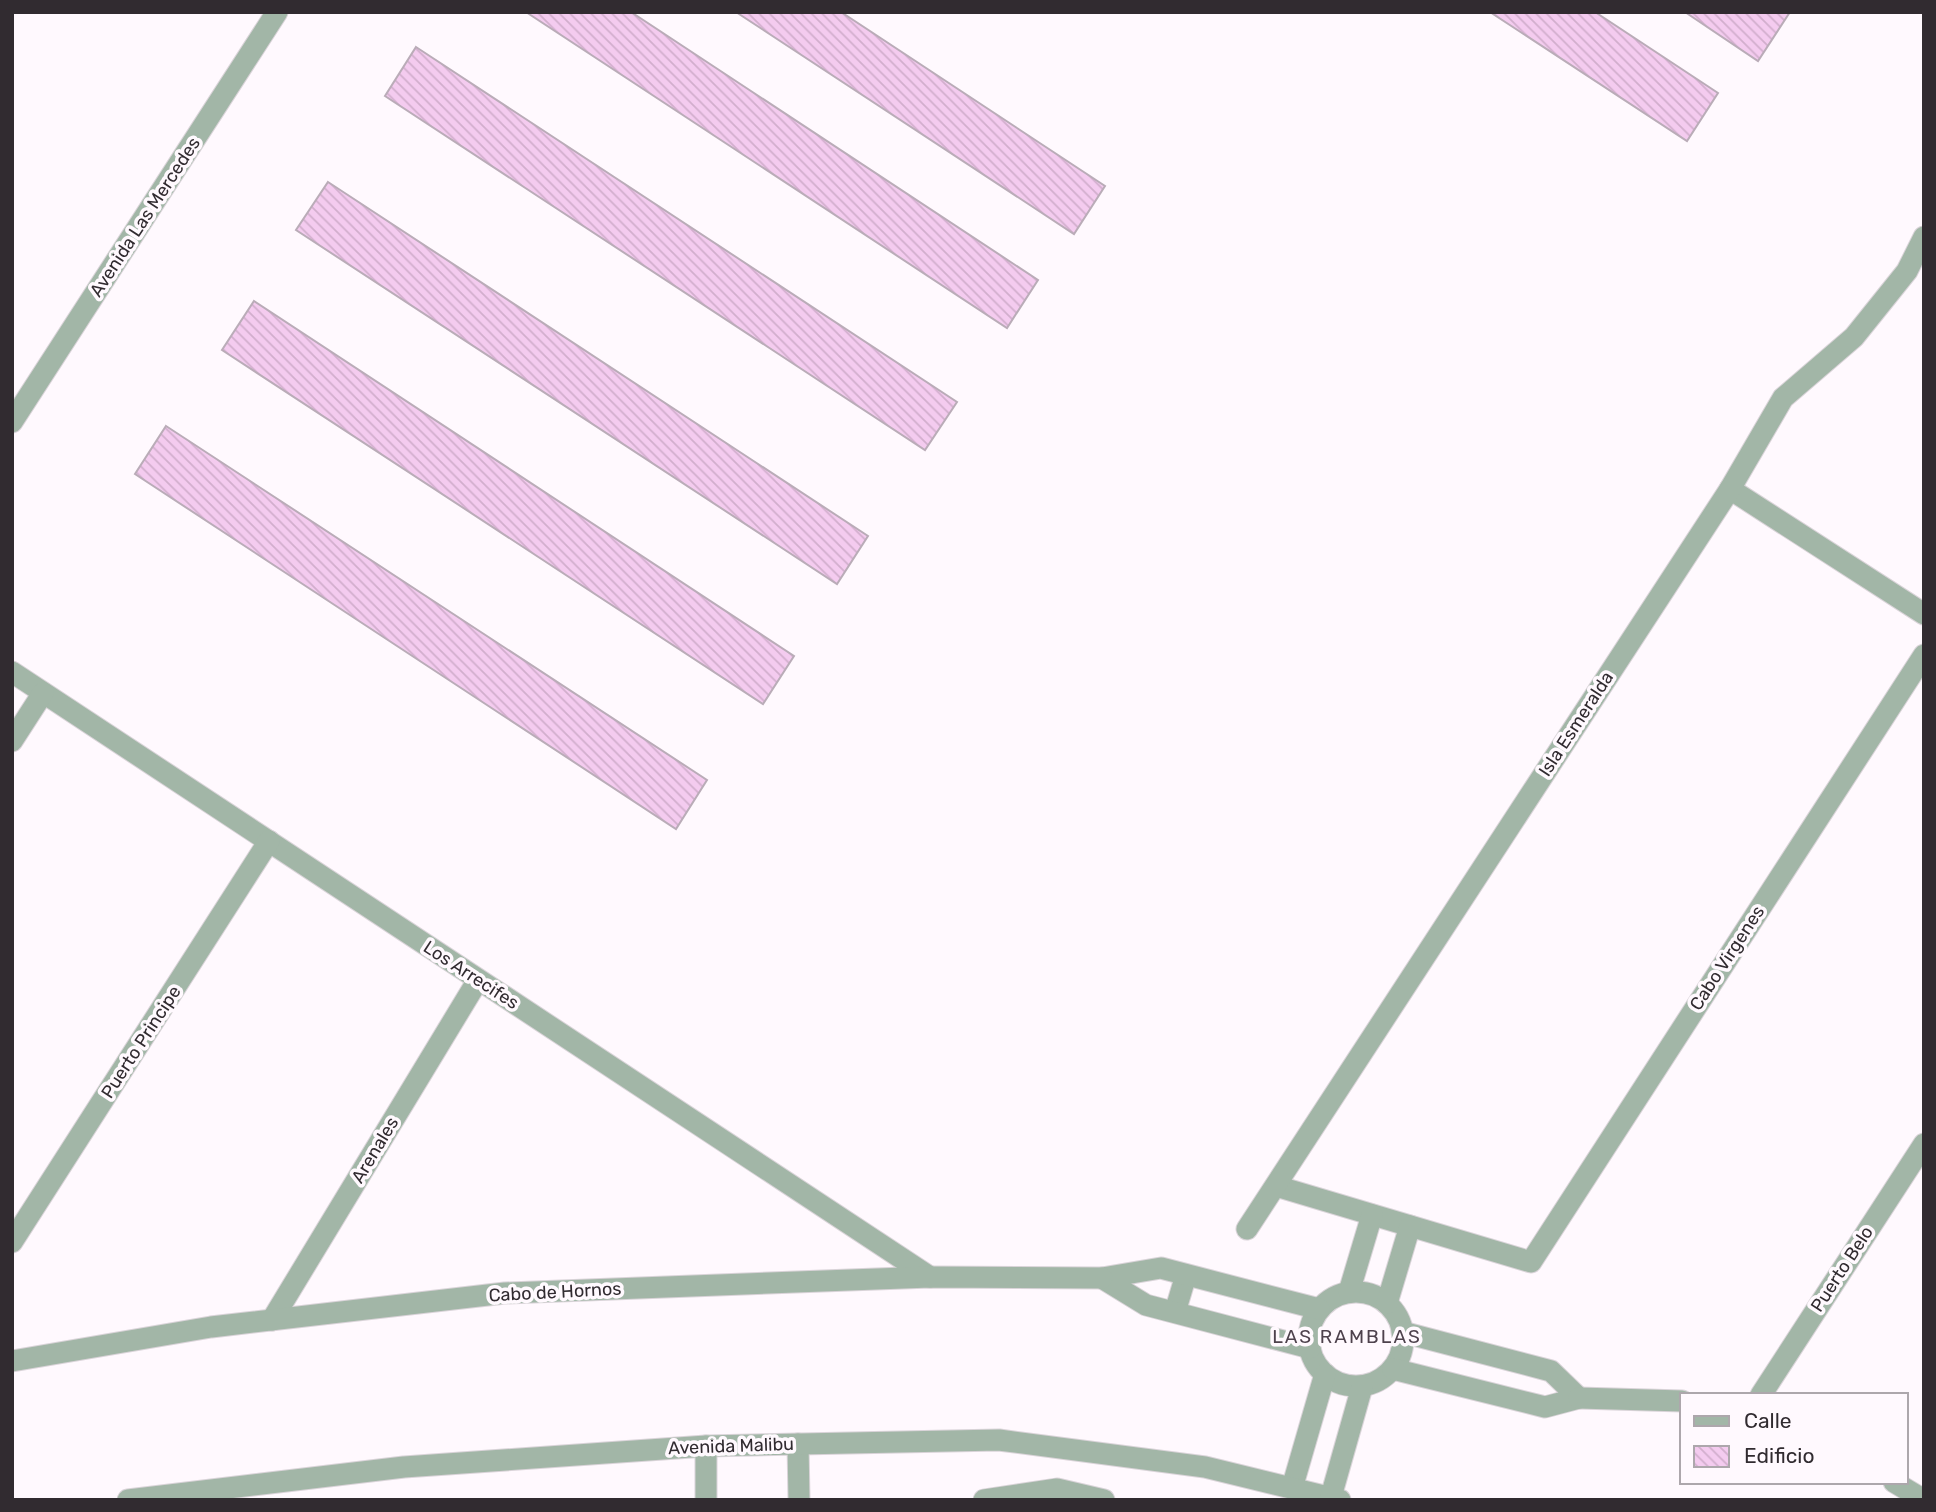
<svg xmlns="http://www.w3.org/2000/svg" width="1936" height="1512" viewBox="0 0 1936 1512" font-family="Rubik,sans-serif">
	<defs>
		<pattern id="building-back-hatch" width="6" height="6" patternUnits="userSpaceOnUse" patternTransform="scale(1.75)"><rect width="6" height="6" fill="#f4cbef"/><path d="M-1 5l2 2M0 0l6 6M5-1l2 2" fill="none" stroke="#d2aecd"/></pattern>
	</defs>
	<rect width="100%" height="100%" fill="#fff9fe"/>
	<!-- building -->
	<g fill="url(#building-back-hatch)" stroke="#baacb8" stroke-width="2">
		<path d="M526 12H631L1038 280 1007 328Z"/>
		<path d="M736 12H841L1105 186 1074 234Z"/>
		<path d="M1490 12H1595L1718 93 1687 141Z"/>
		<path d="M1685 12H1790L1758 61Z"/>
		<path d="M416 47 957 402 925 450 385 96Z"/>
		<path d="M328 182 868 536 837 584 296 230Z"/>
		<path d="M254 301 794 656 763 704 222 350Z"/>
		<path d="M166 426 707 780 676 829 135 474Z"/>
	</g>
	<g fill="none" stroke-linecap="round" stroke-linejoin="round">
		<defs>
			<g id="street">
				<path d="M12 422 277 12"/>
				<path d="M1730 489 1924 614"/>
				<path d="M12 672 930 1277"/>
				<path d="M12 741 43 693"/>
				<path d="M1276 1186 1531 1262 1924 655"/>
				<path d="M1247 1229 1730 489 1783 398 1854 337 1907 271 1924 237"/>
				<path d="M12 1242 269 841"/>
				<circle cx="1356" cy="1339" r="47"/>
				<path d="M1349 1292 1372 1215"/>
				<path d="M1387 1303 1410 1226"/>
				<path d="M1175 1312 1186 1275"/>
				<path d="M272 1320 478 980"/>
				<path d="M1310 1348 1146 1305 1102 1278 1161 1268 1319 1309"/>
				<path d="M12 1361 211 1327 505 1293 930 1277 1102 1278"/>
				<path d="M1393 1369 1545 1407 1579 1398 1551 1371 1402 1332"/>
				<path d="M1761 1395 1924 1144"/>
				<path d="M1579 1398 1682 1401"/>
				<path d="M798 1444 799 1500"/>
				<path d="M706 1446V1500"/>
				<path d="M1894 1482 1924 1500"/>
				<path d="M1292 1488 1325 1374"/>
				<path d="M128 1500 404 1467 706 1446 999 1440 1205 1467 1340 1500"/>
				<path d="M984 1500 1057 1489 1104 1500"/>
				<path d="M1330 1500 1362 1387"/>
			</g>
		</defs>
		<!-- street casing -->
		<use href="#street" stroke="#dad4d9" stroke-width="23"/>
		<!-- street -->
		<use href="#street" stroke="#a2b6a7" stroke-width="21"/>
	</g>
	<g text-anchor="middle" stroke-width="7" stroke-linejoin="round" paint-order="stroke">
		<!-- street labels -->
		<g font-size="18" fill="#312b30" stroke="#fff9fe">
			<text transform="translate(145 217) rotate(-57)" y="6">Avenida Las Mercedes</text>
			<text transform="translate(1576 724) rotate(-57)" y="6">Isla Esmeralda</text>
			<text transform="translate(1727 958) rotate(-57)" y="6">Cabo Virgenes</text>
			<text transform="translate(471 975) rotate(33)" y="6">Los Arrecifes</text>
			<text transform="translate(141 1042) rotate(-57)" y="6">Puerto Principe</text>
			<text transform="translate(375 1150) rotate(-59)" y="6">Arenales</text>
			<text transform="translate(1842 1269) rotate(-57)" y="6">Puerto Belo</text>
			<text transform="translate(555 1292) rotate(-3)" y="6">Cabo de Hornos</text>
			<text transform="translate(731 1446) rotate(-2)" y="6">Avenida Malibu</text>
		</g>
		<!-- neighbourhood labels -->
		<g font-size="19" letter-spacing="2" fill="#4e424d" stroke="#fff9fe">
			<text x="1347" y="1343">LAS RAMBLAS</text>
		</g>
	</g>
	<!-- border -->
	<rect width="1936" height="1512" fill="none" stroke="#312b30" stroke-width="28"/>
	<!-- legend -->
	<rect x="1680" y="1393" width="228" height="91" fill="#fff9fe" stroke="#ada7ac" stroke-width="2"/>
	<rect x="1694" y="1416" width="35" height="10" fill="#a2b6a7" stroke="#ada7ac" stroke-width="2"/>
	<text x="1744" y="1428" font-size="21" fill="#312b30">Calle</text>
	<rect x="1694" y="1446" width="35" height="21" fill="url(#building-back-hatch)" stroke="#ada7ac" stroke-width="2"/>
	<text x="1744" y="1463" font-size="21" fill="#312b30">Edificio</text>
</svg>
